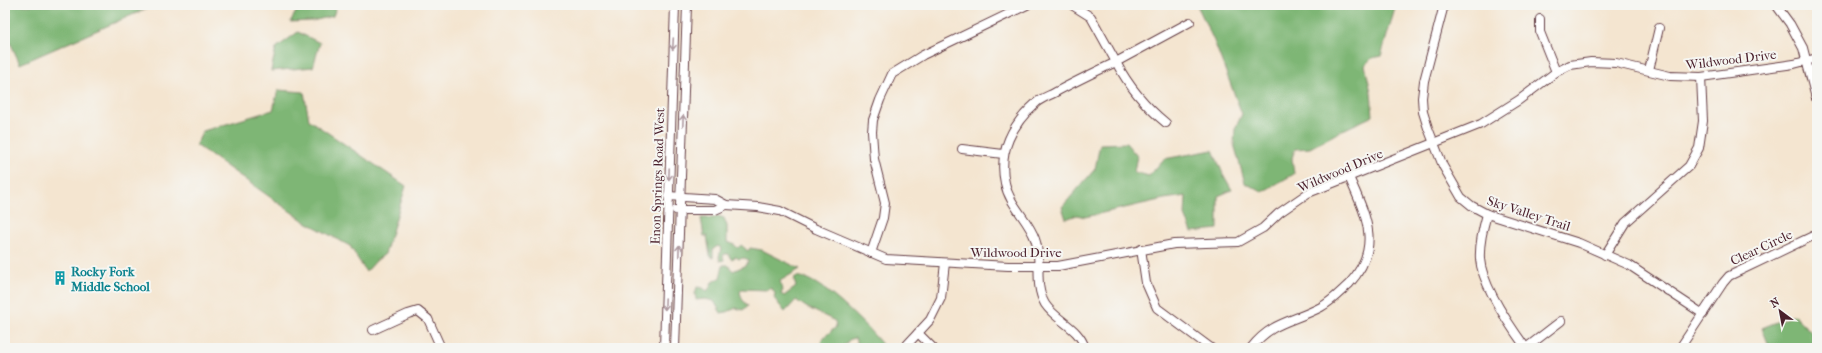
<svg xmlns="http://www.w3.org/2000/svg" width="1822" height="353" viewBox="0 0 1822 353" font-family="'IM FELL French Canon',serif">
	<rect width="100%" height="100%" fill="#f6f6f2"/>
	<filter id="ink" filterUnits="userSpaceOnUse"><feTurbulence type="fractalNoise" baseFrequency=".025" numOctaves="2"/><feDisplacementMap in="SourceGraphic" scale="8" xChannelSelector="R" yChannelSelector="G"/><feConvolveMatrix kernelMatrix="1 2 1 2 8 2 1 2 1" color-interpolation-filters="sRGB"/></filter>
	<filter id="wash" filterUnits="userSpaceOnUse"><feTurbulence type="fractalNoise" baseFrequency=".012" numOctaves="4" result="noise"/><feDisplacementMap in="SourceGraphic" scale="16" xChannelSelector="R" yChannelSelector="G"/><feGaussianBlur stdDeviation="0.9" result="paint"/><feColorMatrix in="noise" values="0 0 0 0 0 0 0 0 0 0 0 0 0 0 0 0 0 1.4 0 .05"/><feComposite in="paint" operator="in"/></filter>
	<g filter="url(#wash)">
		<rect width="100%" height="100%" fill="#f4e5d0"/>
		<!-- forest -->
		<g fill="#7eb674" stroke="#646a50">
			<path d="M5 5H155L20 64 5 31Z"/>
			<path d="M300 5H337L333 16 312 21 290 22Z"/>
			<path d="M1197 5H1396L1381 56 1372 58 1365 65 1371 92 1373 116 1343 130 1310 148 1295 149 1292 158 1294 174 1262 192 1245 183 1234 144 1235 129 1242 114 1214 41Z"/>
			<path d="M298 32 320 43 313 67 271 71 276 48Z"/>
			<path d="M278 90 304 92 309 120 406 186 385 254 376 261 366 272 350 246 304 221 196 145 203 131 273 110Z"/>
			<path d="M1126 143 1137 156 1134 172 1149 176 1164 159 1213 150 1223 174 1232 190 1218 196V229L1192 232 1185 215 1186 196 1164 199 1085 217 1077 215 1066 219 1062 207 1095 169 1100 144Z"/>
			<path d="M718 216 724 218 727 226V242L733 244 738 248 741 245 748 251 750 248 762 250 800 269 780 281 783 290 781 294 784 296 796 287 794 280 795 277C815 271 873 332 885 348H858L855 338 850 339 842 348H820L822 339 836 327 835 321 806 307 796 300 785 312 774 298 775 293 771 288 766 290 742 289 740 292 742 299 748 306 743 310 736 308 727 312 721 313 714 301 705 299 696 300 695 294 697 287 703 288 707 291 711 286 712 282 720 278 723 265H728L733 271 746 265 749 260 744 258 739 259 736 257 731 259 728 254H724L723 257 724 260 720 261 719 257 721 248 718 246 713 249V258L710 256 707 236H704L701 218H714Z"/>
			<path d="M1794 315 1813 334V345L1810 348H1770L1762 328Z"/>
		</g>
	</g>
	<g filter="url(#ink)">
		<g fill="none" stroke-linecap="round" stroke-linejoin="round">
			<defs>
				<g id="minor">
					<path d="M1072 5 1091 17 1116 62C1095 72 1074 82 1054 93 1048 96 1040 99 1036 103 1012 124 998 152 1005 183 1009 205 1028 219 1035 239 1043 260 1033 283 1045 304 1056 321 1079 327 1085 348"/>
					<path d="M1444 5 1424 81 1422 98 1423 112 1428 128 1443 166 1461 197 1472 206 1487 214 1579 243 1629 265 1703 314"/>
					<path d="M1776 5 1790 24 1803 48 1817 102"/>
					<path d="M1540 19V32L1556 72"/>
					<path d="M1649 70 1659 28"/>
					<path d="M1166 123C1144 105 1129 87 1116 62L1190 22"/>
					<path d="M962 149 1003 154"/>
					<path d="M668 196 715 199 726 205 758 207 780 211 816 229 886 259 1008 266H1058L1174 244 1238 242 1263 228 1279 213 1308 193 1481 124 1519 100 1556 72 1570 65 1591 62 1616 63 1670 76 1701 77 1794 64 1817 58"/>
					<path d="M676 210H715L726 205"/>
					<path d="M1487 214C1483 228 1479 244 1480 259 1482 286 1510 326 1526 348"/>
					<path d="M1141 249 1146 283 1157 308 1211 348"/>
					<path d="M871 253 883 218 885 203 874 159 872 132 873 120 880 100 892 74 923 55 1027 5"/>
					<path d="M1605 255 1625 223 1689 166 1699 148 1703 121 1701 77"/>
					<path d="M373 330 408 314 418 311 428 319 441 348"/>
					<path d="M918 333 933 348"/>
					<path d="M664 348 675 5"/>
					<path d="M675 348 687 5"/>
					<path d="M904 348 930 320 941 298 945 263"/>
					<path d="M1251 348C1272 321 1293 322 1321 307 1332 301 1340 292 1349 284 1383 247 1366 216 1349 177"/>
					<path d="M1526 348 1561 321"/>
					<path d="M1680 348 1723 283 1729 276 1817 234"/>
				</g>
			</defs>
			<!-- minor casing -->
			<use href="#minor" stroke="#643d44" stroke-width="10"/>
			<!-- minor -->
			<use href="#minor" stroke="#fff" stroke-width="8"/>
		</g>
		<!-- one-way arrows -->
		<defs><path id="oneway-shaft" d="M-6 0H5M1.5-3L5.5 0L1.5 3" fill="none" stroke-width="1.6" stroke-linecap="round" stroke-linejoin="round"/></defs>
		<g stroke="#ae9aa0">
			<use href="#oneway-shaft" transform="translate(673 44) rotate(93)"/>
			<use href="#oneway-shaft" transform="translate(683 121) rotate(-88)"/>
			<use href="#oneway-shaft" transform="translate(669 174) rotate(92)"/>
			<use href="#oneway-shaft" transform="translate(679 251) rotate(-88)"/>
			<use href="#oneway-shaft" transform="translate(665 304) rotate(92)"/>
		</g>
	</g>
	<!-- icons -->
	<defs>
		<symbol id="building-bare" viewBox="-9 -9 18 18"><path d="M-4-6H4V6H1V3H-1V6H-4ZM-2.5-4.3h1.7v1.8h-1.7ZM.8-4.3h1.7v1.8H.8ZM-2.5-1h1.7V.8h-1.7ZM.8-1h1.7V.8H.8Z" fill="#0f9aa8" stroke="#f6f6f2" stroke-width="2.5" paint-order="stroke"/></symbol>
	</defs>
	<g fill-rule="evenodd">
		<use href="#building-bare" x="50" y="268" width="20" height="20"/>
	</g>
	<g text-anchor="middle" stroke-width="4" stroke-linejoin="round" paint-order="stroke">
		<!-- street labels -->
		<g font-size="13" fill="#4a1f2b" stroke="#f6f6f2">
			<text transform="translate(1731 59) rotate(-7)" y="5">Wildwood Drive</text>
			<text transform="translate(1340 170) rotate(-23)" y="5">Wildwood Drive</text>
			<text transform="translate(657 176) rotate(-88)" y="5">Enon Springs Road West</text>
			<text transform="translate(1529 213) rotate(18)" y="5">Sky Valley Trail</text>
			<text transform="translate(1761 247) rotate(-25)" y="5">Clear Circle</text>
			<text x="1016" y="257">Wildwood Drive</text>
		</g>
		<!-- culture labels -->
		<g font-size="13" font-weight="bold" fill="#0d838f" stroke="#f6f6f2" text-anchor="start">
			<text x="71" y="276">Rocky Fork<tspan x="71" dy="15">Middle School</tspan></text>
		</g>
	</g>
	<!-- margin -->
	<rect width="1822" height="353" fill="none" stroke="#f6f6f2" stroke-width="20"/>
	<!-- north arrow -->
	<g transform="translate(1780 311) rotate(328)" stroke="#f6f6f2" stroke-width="3" paint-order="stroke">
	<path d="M0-3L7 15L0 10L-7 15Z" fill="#4a1f2b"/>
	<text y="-6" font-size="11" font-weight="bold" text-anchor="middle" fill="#4a1f2b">N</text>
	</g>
</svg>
